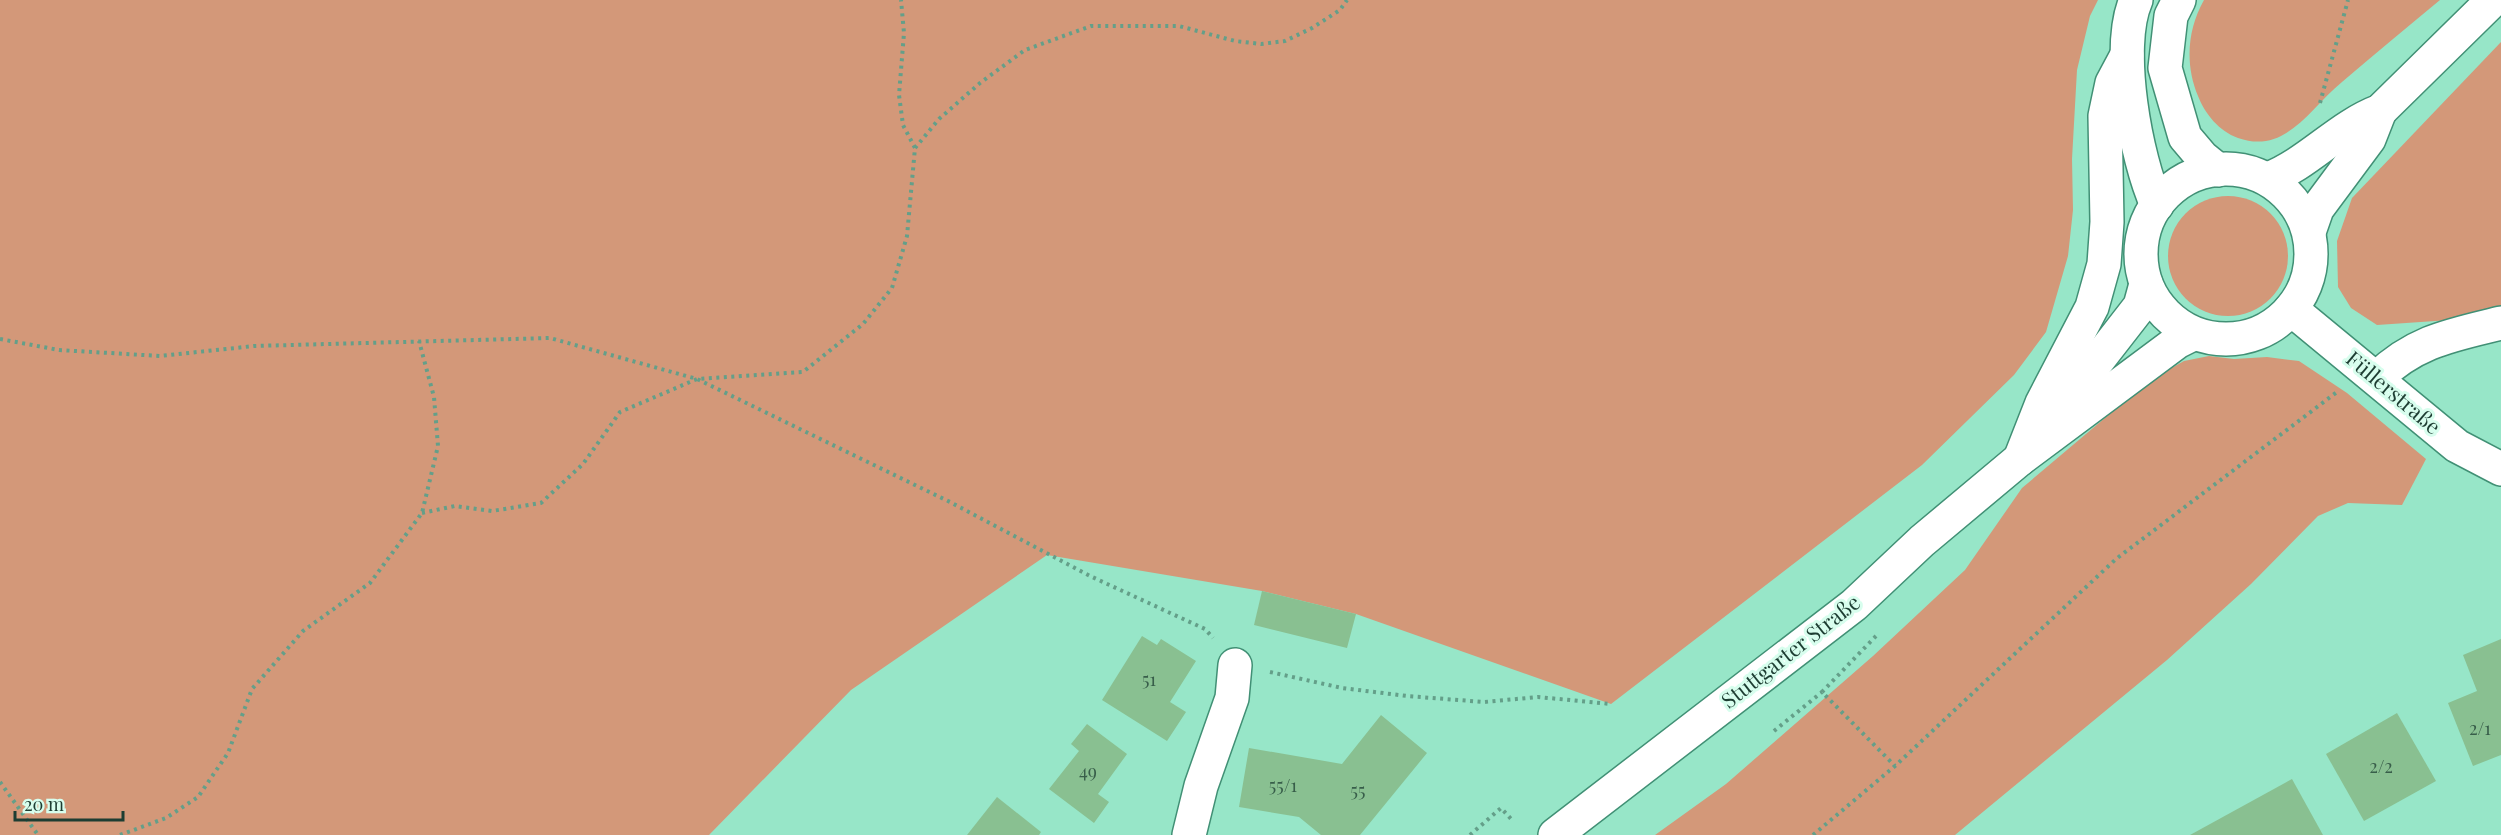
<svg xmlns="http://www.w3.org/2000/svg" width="2501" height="835" viewBox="0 0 2501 835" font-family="'Playfair Display',serif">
	<rect width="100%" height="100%" fill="#97e6c8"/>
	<!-- green -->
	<g fill="#d39879">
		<path d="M0 0H2098L2090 16 2077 70 2072 159 2073 210 2068 256 2046 332 2014 375 1922 465 1611 704 1356 614 1262 591 1047 555 851 690 709 835H0Z"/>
		<path d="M2204 0H2440C2407 27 2374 55 2342 82 2310 108 2286 155 2238 138 2219 131 2205 114 2198 96 2185 65 2187 30 2204 0Z"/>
		<path d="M2501 42V306L2450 320 2377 325 2351 308 2338 287 2337 241 2352 198Z"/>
		<circle cx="2228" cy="256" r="60"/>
		<path d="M2209 356 2234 359 2267 357 2299 361 2347 393 2426 459 2402 505 2348 503 2318 516 2251 584 2167 660 1955 835H1655L1726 784 1873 656 1965 570 2022 488 2150 380 2184 361Z"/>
	</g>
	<!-- building -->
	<g fill="#89c091">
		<path d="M1262 591 1356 614 1347 648 1254 625Z"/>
		<path d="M1142 636 1157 645 1161 639 1196 661 1170 702 1186 712 1167 741 1102 700Z"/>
		<path d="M2501 639V755L2473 766 2448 703 2477 691 2463 655Z"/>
		<path d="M2397 713 2436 781 2364 821 2326 754Z"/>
		<path d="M1381 715 1427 753 1360 835H1321L1299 817 1239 807 1249 748 1342 764Z"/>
		<path d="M1087 724 1127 754 1098 794 1109 802 1094 823 1049 789 1079 751 1071 744Z"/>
		<path d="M2292 779 2323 835H2190Z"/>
		<path d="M997 797 1041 832 1039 835H967Z"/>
	</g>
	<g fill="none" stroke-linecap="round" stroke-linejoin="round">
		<defs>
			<g id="street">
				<path d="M2291 309 2457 446 2501 469"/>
				<path d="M2377 378C2415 341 2452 335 2501 323"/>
				<path d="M1189 835 1201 786 1232 698 1235 665"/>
			</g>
			<g id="secondary">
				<path d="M2136 0C2115 47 2136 159 2157 205"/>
				<path d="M2179 0 2171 16 2165 68 2185 137 2202 157 2218 170"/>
				<circle cx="2226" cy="254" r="85"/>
				<path d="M2268 179C2309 163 2338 127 2380 111L2493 0"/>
				<path d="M2309 232 2317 209 2369 139 2380 111"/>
				<path d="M2049 423 2140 306 2146 284"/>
				<path d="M2020 459 2042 403 2092 307 2104 264 2107 222 2105 116 2112 83 2127 55"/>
				<path d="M1555 835 1854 605 1922 541 2020 459 2177 342 2193 334"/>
			</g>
		</defs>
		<!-- street casing -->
		<use href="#street" stroke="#419075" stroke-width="36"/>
		<!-- secondary casing -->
		<use href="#secondary" stroke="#419075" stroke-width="36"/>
		<!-- path -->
		<g stroke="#649f89" stroke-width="4" stroke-dasharray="3 4.5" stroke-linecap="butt">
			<path d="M2320 103 2348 0"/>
			<path d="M915 148 939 119 980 83 1025 50 1091 26H1179L1235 41 1261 44 1285 41 1312 28 1340 10 1347 0"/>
			<path d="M0 339 59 350 160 356 254 346 550 338 697 379 950 502 1090 576 1205 629 1213 638"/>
			<path d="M422 513 455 506 492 511 541 503 583 464 620 412 697 379 803 372 863 324 892 288 907 236 915 148 903 125 899 95 904 33 901 0"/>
			<path d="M1876 636 1822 692 1895 766"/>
			<path d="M1270 672 1342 688 1407 696 1484 702 1538 697 1611 704"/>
			<path d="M1774 731 1822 692"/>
			<path d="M0 782 38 835"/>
			<path d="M120 835 166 818 198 797 228 753 252 689 303 631 370 583 422 513 438 446 434 397 419 341"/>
			<path d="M1470 835 1501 808 1513 821"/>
			<path d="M1813 835 1895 766 2116 559 2337 392"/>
		</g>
		<!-- street -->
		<use href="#street" stroke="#fff" stroke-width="33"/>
		<!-- secondary -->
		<use href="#secondary" stroke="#fff" stroke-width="33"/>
	</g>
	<g text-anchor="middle" stroke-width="6" stroke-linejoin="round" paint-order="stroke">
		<!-- number labels -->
		<g font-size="18" fill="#385e4a">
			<text x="1149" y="686">51</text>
			<text x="2480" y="735">2/1</text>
			<text x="2381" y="773">2/2</text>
			<text x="1088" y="778">49</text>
			<text x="1283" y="792">55/1</text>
			<text x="1358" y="797">55</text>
		</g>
		<!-- street labels -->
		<g font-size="21" fill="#1d3d32" stroke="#d8feee">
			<text transform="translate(2393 393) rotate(40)" y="7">Füllerstraße</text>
			<text transform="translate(1791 652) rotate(-38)" y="7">Stuttgarter Straße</text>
		</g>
	</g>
	<!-- scale -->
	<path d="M15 811v9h108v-9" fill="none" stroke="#1d3d32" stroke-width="3"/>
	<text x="24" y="811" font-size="18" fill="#1d3d32" stroke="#d8feee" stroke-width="4.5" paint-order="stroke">20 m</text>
</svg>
